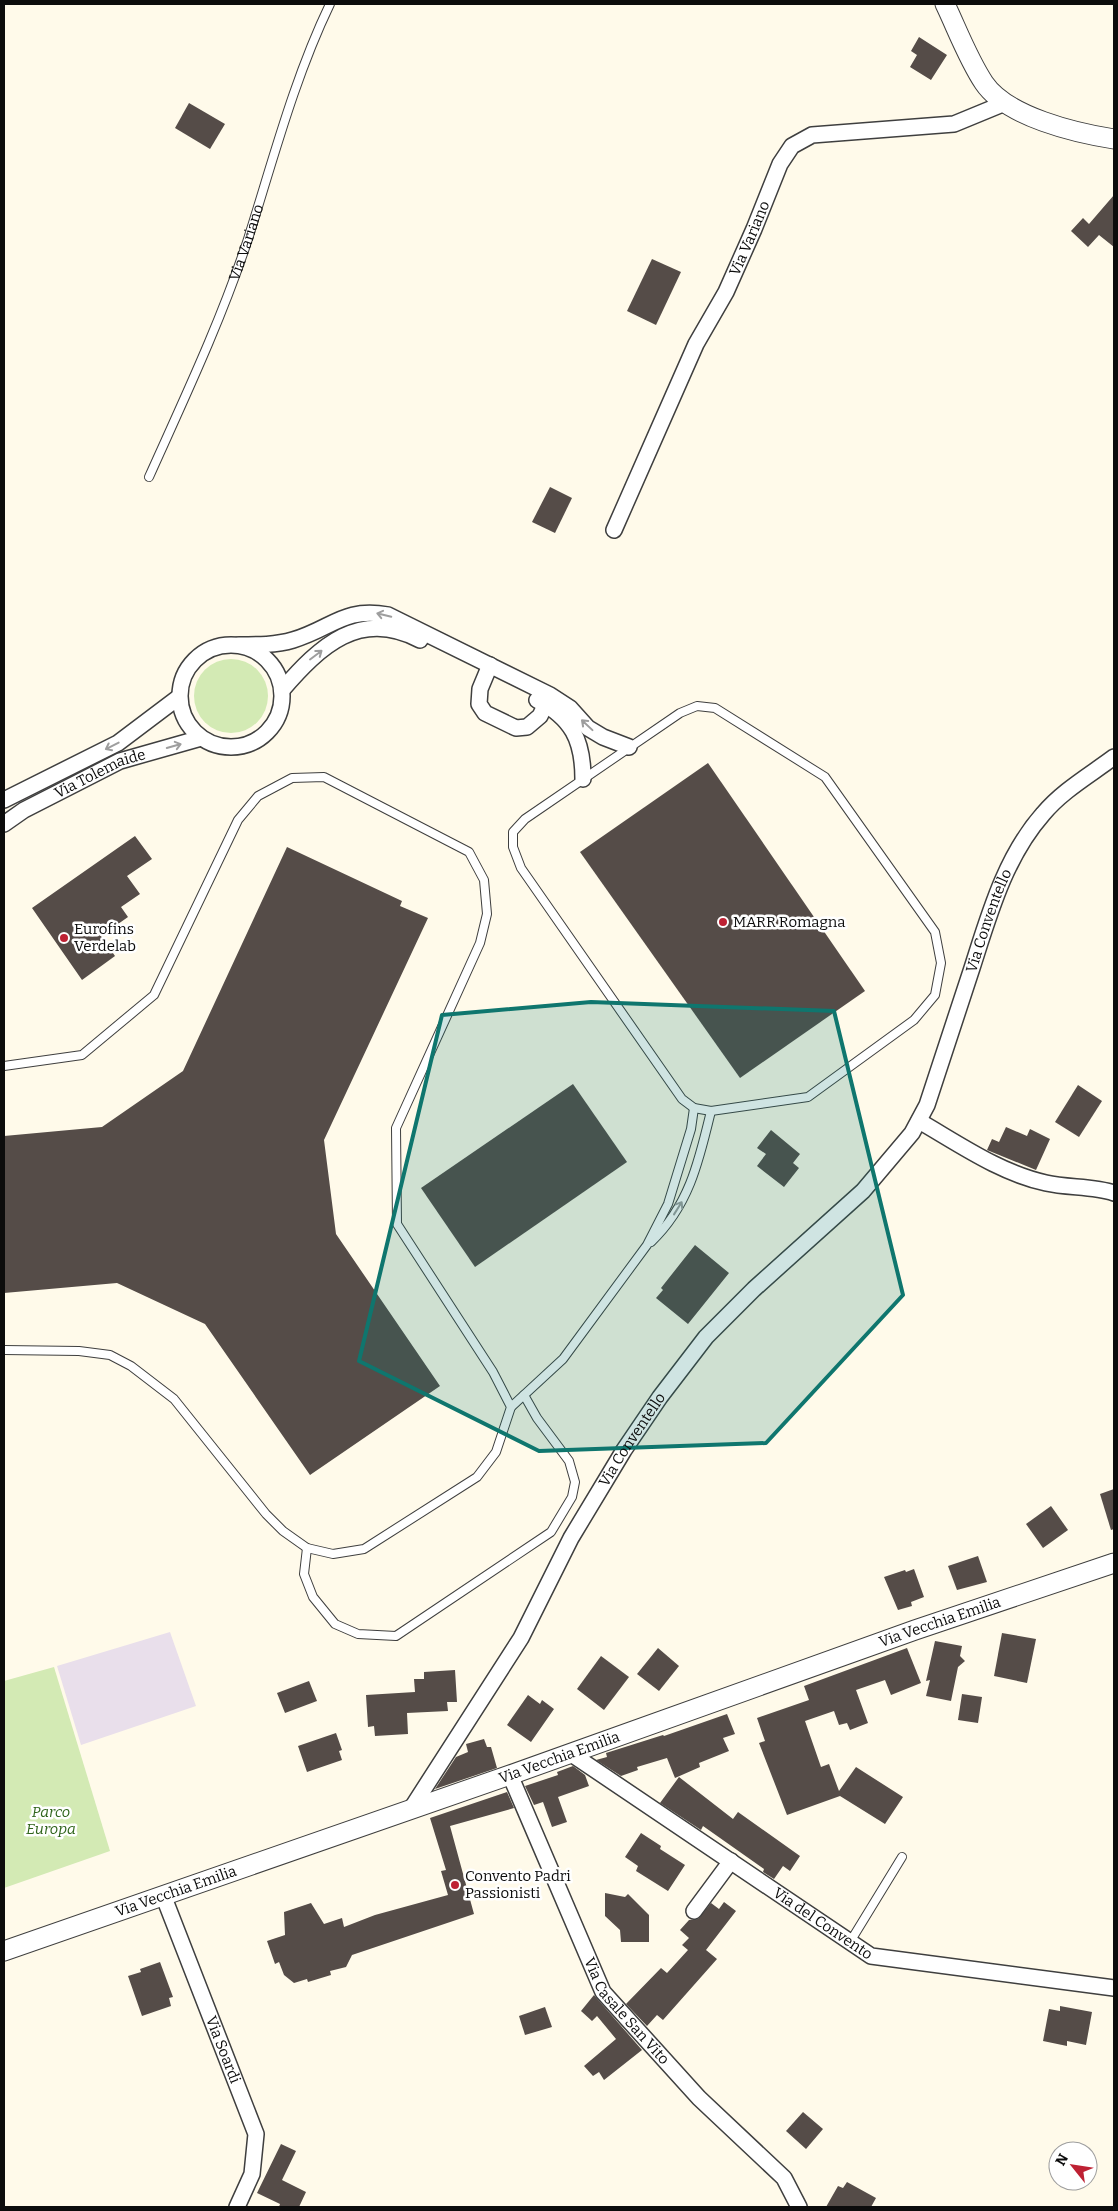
<svg xmlns="http://www.w3.org/2000/svg" width="1118" height="2211" viewBox="0 0 1118 2211" font-family="Bitter,serif">
	<rect width="100%" height="100%" fill="#fffaea"/>
	<!-- industrial -->
	<path fill="#e9dfeb" d="M170 1632 196 1706 81 1745 57 1666Z"/>
	<!-- green -->
	<g fill="#d3eab4">
		<circle cx="231" cy="696" r="37"/>
		<path d="M54 1667 110 1851 4 1888V1681Z"/>
	</g>
	<!-- building -->
	<g fill="#554c48">
		<path d="M919 37 947 55 931 80 910 67 917 55 911 51Z"/>
		<path d="M189 103 225 124 210 149 175 128Z"/>
		<path d="M1114 195V247L1099 235 1088 247 1071 231 1083 218 1089 224Z"/>
		<path d="M652 259 681 272 656 325 627 311Z"/>
		<path d="M550 487 572 498 555 533 532 522Z"/>
		<path d="M708 763 865 991 740 1078 580 852Z"/>
		<path d="M135 836 152 859 127 876 140 894 121 907 128 917 101 936 115 956 82 980 32 908Z"/>
		<path d="M287 847 402 901 400 906 428 918 324 1140 336 1234 440 1386 310 1475 205 1324 117 1283 4 1293V1136L102 1127 183 1071Z"/>
		<path d="M573 1084 627 1162 475 1267 421 1188Z"/>
		<path d="M1078 1085 1102 1101 1079 1137 1055 1122Z"/>
		<path d="M1006 1127 1027 1136 1030 1129 1050 1139 1036 1170 987 1150 992 1139 999 1142Z"/>
		<path d="M771 1130 800 1154 793 1163 799 1168 784 1187 757 1166 766 1154 757 1148Z"/>
		<path d="M695 1245 729 1273 688 1324 656 1298 663 1290 661 1288Z"/>
		<path d="M1114 1489V1529L1111 1530 1100 1494Z"/>
		<path d="M1051 1506 1068 1530 1043 1548 1026 1524Z"/>
		<path d="M978 1556 987 1582 957 1590 948 1566Z"/>
		<path d="M914 1569 924 1597 911 1602 912 1606 898 1610 884 1577 905 1570 906 1572Z"/>
		<path d="M1002 1633 1036 1639 1027 1683 994 1676Z"/>
		<path d="M935 1641 962 1646 960 1656 965 1661 958 1667 951 1701 926 1696 930 1680 926 1681Z"/>
		<path d="M658 1648 679 1666 659 1691 637 1674Z"/>
		<path d="M907 1648 921 1683 891 1695 885 1680 856 1690 868 1723 850 1730 847 1723 839 1725 834 1711 805 1721 821 1767 829 1764 839 1791 856 1767 903 1797 885 1824 840 1796 787 1815 759 1743 765 1741 757 1718 809 1700 804 1686Z"/>
		<path d="M601 1656 629 1677 604 1710 577 1689Z"/>
		<path d="M455 1670 457 1702H447L448 1711 407 1713 408 1734 375 1736 374 1726 368 1727 366 1695 415 1692 414 1679H424V1672Z"/>
		<path d="M309 1681 317 1701 285 1713 277 1693Z"/>
		<path d="M962 1694 982 1697 978 1723 958 1720Z"/>
		<path d="M528 1695 540 1704 542 1700 554 1709 531 1742 507 1725Z"/>
		<path d="M727 1714 735 1734 723 1738 729 1751 699 1763 700 1767 675 1778 667 1758 637 1767 638 1770 621 1776 596 1760 607 1757 606 1753 663 1735 664 1736Z"/>
		<path d="M336 1733 342 1750 339 1751 342 1760 307 1772 298 1746Z"/>
		<path d="M484 1739 487 1747H491L497 1768 435 1789 456 1757 468 1752 466 1744Z"/>
		<path d="M573 1766 585 1775 589 1786 558 1797 567 1822 552 1827 543 1802 534 1805 525 1786 558 1775 557 1772Z"/>
		<path d="M679 1777 733 1819 738 1812 800 1856 790 1871 783 1866 774 1879 763 1872 764 1869 703 1826 701 1830 660 1803Z"/>
		<path d="M507 1792 514 1808 450 1826 474 1914 352 1955 346 1967 330 1971 331 1975 308 1982 307 1979 294 1983 284 1975 279 1962 275 1964 267 1941 285 1935 284 1912 311 1903 324 1924 342 1918 344 1927 375 1915 448 1895 441 1871 446 1870 430 1818Z"/>
		<path d="M641 1833 661 1846 660 1849 685 1865 668 1891 636 1871 638 1866 625 1857Z"/>
		<path d="M605 1893 625 1897 628 1894 649 1915V1942H621L620 1930 605 1916Z"/>
		<path d="M724 1902 736 1911 706 1950 717 1959 663 2020 657 2015 647 2026 626 2004 661 1968 667 1973 688 1950 682 1945 689 1938 680 1930 689 1920 698 1919 711 1903 719 1909Z"/>
		<path d="M160 1962 173 1997 169 1998 171 2006 142 2016 128 1976 141 1972 140 1969Z"/>
		<path d="M594 1995 642 2050 604 2080 599 2072 593 2076 584 2066 616 2039 597 2016 592 2021 581 2011Z"/>
		<path d="M1060 2006 1092 2012 1086 2045 1067 2041V2046L1043 2041 1049 2009 1060 2011Z"/>
		<path d="M545 2007 552 2027 525 2035 519 2016Z"/>
		<path d="M803 2112 823 2129 806 2149 786 2131Z"/>
		<path d="M281 2144 296 2151 282 2180 306 2192 299 2207H279L280 2204 257 2193Z"/>
		<path d="M847 2182 876 2198 871 2207H826L838 2186 843 2188Z"/>
	</g>
	<g fill="none" stroke-linecap="round" stroke-linejoin="round">
		<defs>
			<g id="service">
				<path id="s1" d="M149 477C184 399 221 321 248 239 273 160 294 79 330 4"/>
				<path d="M697 706 715 708 825 777 935 932 941 963 935 995 914 1020 808 1097 711 1111 694 1108 682 1099 521 868 513 847V832L525 819 680 713Z"/>
				<path d="M4 1066 82 1055 154 995 238 820 258 796 292 778 324 777 469 852 484 880 487 914 480 943 396 1128 397 1224 493 1372 511 1407 496 1452 477 1477 364 1549 333 1554 307 1548 283 1531 266 1514 174 1399 131 1366 110 1355 79 1351 4 1350"/>
				<path d="M651 1242C689 1206 699 1161 711 1111"/>
				<path d="M511 1407 563 1359 647 1245 668 1204 691 1129 694 1108"/>
				<path d="M307 1548 304 1574 313 1597 335 1624 358 1634 396 1636 551 1532 572 1497 575 1482 569 1461 537 1418 524 1395"/>
				<path d="M850 1942 902 1857"/>
			</g>
			<g id="minor">
				<path id="s2" d="M614 530 696 344 726 292 754 229 780 164 792 146 812 135 954 124 1005 103"/>
				<circle cx="231" cy="696" r="51"/>
				<path d="M239 645C258 645 276 645 293 640 333 628 343 607 388 615L550 695 570 708 588 728 603 737 629 747"/>
				<path d="M490 665 480 689 479 704 485 713 516 728 527 727 540 716 549 697"/>
				<path d="M282 690C320 646 360 608 420 640"/>
				<path d="M537 700C572 718 583 740 583 779"/>
				<path d="M4 800 118 743 179 697"/>
				<path id="s3" d="M4 824 24 810 120 761 201 738"/>
				<path d="M919 1121C959 1144 1000 1173 1046 1183 1068 1188 1094 1186 1114 1193"/>
				<path id="s4" d="M570 1753 871 1956 1114 1988"/>
				<path id="s5" d="M510 1775 603 1992 699 2098 784 2178 799 2207"/>
				<path id="s6" d="M411 1809 521 1638 571 1538 624 1450 660 1397 706 1337 754 1289 863 1191 912 1133 927 1105C942 1060 957 1014 972 968 989 915 1005 857 1043 814 1062 791 1090 775 1114 757"/>
				<path id="s7" d="M163 1895 256 2134 252 2174 237 2207"/>
				<path d="M694 1911 731 1861"/>
			</g>
			<g id="tertiary">
				<path d="M945 4C957 29 968 59 984 83 1007 117 1076 133 1114 139"/>
				<path id="s8" d="M4 1951 510 1775 915 1630 1114 1563"/>
			</g>
		</defs>
		<!-- service casing -->
		<use href="#service" stroke="#3f3f3f" stroke-width="10"/>
		<!-- minor casing -->
		<use href="#minor" stroke="#3f3f3f" stroke-width="18"/>
		<!-- tertiary casing -->
		<use href="#tertiary" stroke="#3f3f3f" stroke-width="21"/>
		<!-- service -->
		<use href="#service" stroke="#fff" stroke-width="8"/>
		<!-- minor -->
		<use href="#minor" stroke="#fff" stroke-width="15"/>
		<!-- tertiary -->
		<use href="#tertiary" stroke="#fff" stroke-width="19"/>
	</g>
	<!-- one-way arrows -->
	<defs><path id="oneway-shaft" d="M-6 0H5M1.5-3L5.5 0L1.5 3" fill="none" stroke-width="1.6" stroke-linecap="round" stroke-linejoin="round" transform="scale(1.25)"/></defs>
	<g stroke="#9e9e9e">
		<use href="#oneway-shaft" transform="translate(384 615) rotate(-166)"/>
		<use href="#oneway-shaft" transform="translate(316 655) rotate(-37)"/>
		<use href="#oneway-shaft" transform="translate(587 725) rotate(-137)"/>
		<use href="#oneway-shaft" transform="translate(112 746) rotate(153)"/>
		<use href="#oneway-shaft" transform="translate(174 746) rotate(-16)"/>
		<use href="#oneway-shaft" transform="translate(678 1208) rotate(-58)"/>
	</g>
	<!-- marked area -->
	<path fill="#0f766e" fill-opacity="0.2" stroke="#0f766e" stroke-width="4" stroke-linejoin="round" d="M591 1002 834 1011 903 1295 766 1443 539 1451 359 1361 442 1015Z"/>
	<!-- markers -->
	<g fill="#be2133" stroke="#fff" stroke-width="2">
		<circle cx="723" cy="922" r="5"/>
		<circle cx="64" cy="938" r="5"/>
		<circle cx="455" cy="1885" r="5"/>
	</g>
	<g text-anchor="middle" stroke-width="5" stroke-linejoin="round" paint-order="stroke">
		<!-- street labels -->
		<g font-size="15" fill="#0c0c0c" stroke="#fff">
			<text dy="5" stroke="none"><textPath href="#s2" startOffset="322">Via Variano</textPath></text>
			<text dy="5" stroke="none"><textPath href="#s1" startOffset="254">Via Variano</textPath></text>
			<text dy="5" stroke="none"><textPath href="#s3" startOffset="109">Via Tolemaide</textPath></text>
			<text dy="5" stroke="none"><textPath href="#s6" startOffset="1074">Via Conventello</textPath></text>
			<text dy="5" stroke="none"><textPath href="#s6" startOffset="431">Via Conventello</textPath></text>
			<text dy="5" stroke="none"><textPath href="#s8" startOffset="992">Via Vecchia Emilia</textPath></text>
			<text dy="5" stroke="none"><textPath href="#s8" startOffset="588">Via Vecchia Emilia</textPath></text>
			<text dy="5" stroke="none"><textPath href="#s8" startOffset="182">Via Vecchia Emilia</textPath></text>
			<text dy="5" stroke="none"><textPath href="#s4" startOffset="305">Via del Convento</textPath></text>
			<text dy="5" stroke="none"><textPath href="#s5" startOffset="265">Via Casale San Vito</textPath></text>
			<text dy="5" stroke="none"><textPath href="#s7" startOffset="166">Via Soardi</textPath></text>
		</g>
		<!-- poi labels -->
		<g font-size="15" fill="#0c0c0c" stroke="#fff" text-anchor="start">
			<text x="733" y="927">MARR Romagna</text>
			<text x="74" y="934">Eurofins<tspan x="74" dy="17">Verdelab</tspan></text>
			<text x="465" y="1881">Convento Padri<tspan x="465" dy="17">Passionisti</tspan></text>
		</g>
		<!-- park labels -->
		<g font-size="15" font-style="italic" fill="#2f641b" stroke="#fff">
			<text x="51" y="1817">Parco<tspan x="51" dy="17">Europa</tspan></text>
		</g>
	</g>
	<!-- border -->
	<rect width="1118" height="2211" fill="none" stroke="#0c0c0c" stroke-width="10"/>
	<!-- north arrow -->
	<g transform="translate(1073 2166) rotate(300)"><circle r="24" fill="#ffffff" stroke="#9e9e9e"/>
	<path d="M0-4L9 19L0 12L-9 19Z" fill="#be2133"/>
	<text y="-8" font-size="14" font-weight="bold" text-anchor="middle" fill="#0c0c0c">N</text>
	</g>
</svg>
